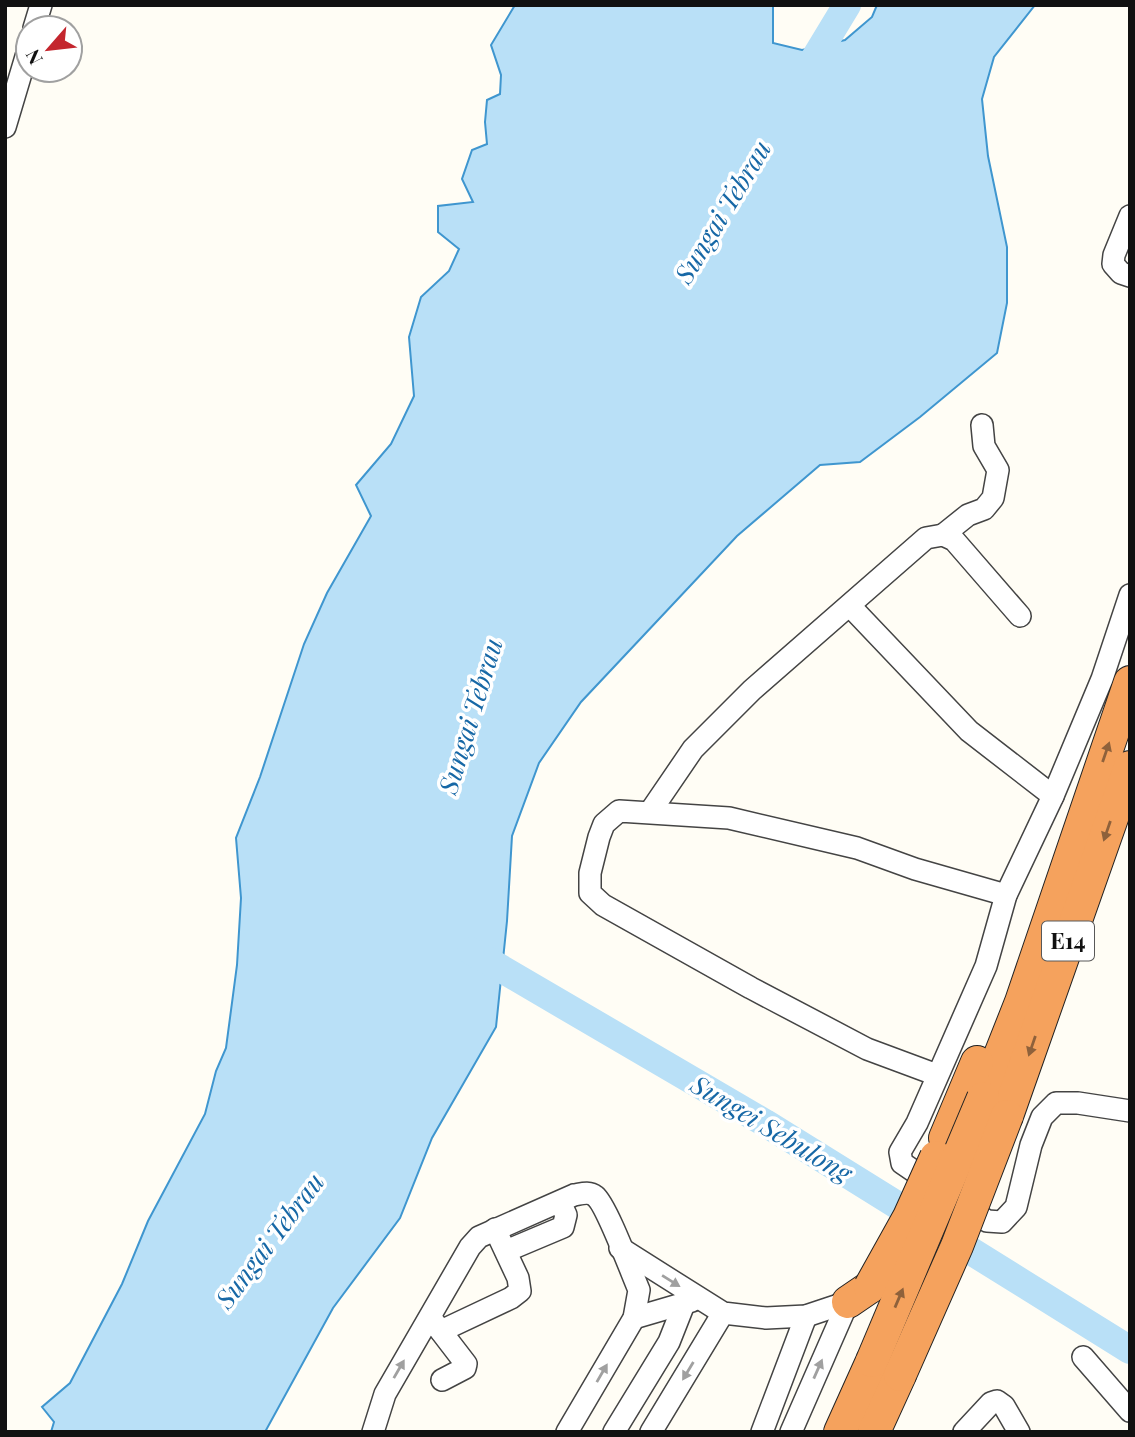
<svg xmlns="http://www.w3.org/2000/svg" width="1135" height="1437" viewBox="0 0 1135 1437" font-family="'Playfair Display',serif">
	<rect width="100%" height="100%" fill="#fffdf5"/>
	<!-- water -->
	<path fill="#b9e0f7" stroke="#3f96cf" stroke-width="2" d="M515 5H773V43L802 50 845 40 872 17 877 5H1035L994 57 982 99 988 156 1007 247V303L997 353 920 417 860 462 820 465 737 536 581 702 539 763 512 836 507 921 496 1027 432 1138 400 1218 333 1308 265 1432H51L54 1422 42 1407 70 1383 122 1284 148 1221 205 1114 216 1071 226 1048 237 965 241 898 236 838 260 777 304 644 327 593 371 516 356 485 391 444 414 396 409 337 421 297 449 271 459 249 438 232V206L473 202 462 179 472 150 487 144 485 122 487 100 500 94 501 75 491 45Z"/>
	<g fill="none" stroke-linecap="round" stroke-linejoin="round">
		<!-- river -->
		<g stroke="#b9e0f7" stroke-width="28">
			<path d="M804 76 847 5"/>
			<path d="M471 951 765 1123 1130 1350"/>
		</g>
		<defs>
			<g id="minor">
				<path d="M34 28 41 5"/>
				<path d="M5 127 28 50"/>
				<path d="M1130 216 1114 255 1113 264 1121 273 1130 276"/>
				<path d="M943 535 968 515 984 509 993 498 998 470 984 446 982 425"/>
				<path d="M1130 595 1102 679 1053 796 1006 895 986 966 917 1123 900 1152 902 1163 987 1221 1002 1222 1016 1207 1031 1145 1042 1117 1056 1103H1078L1130 1111"/>
				<path d="M850 606 969 731 1053 796"/>
				<path d="M650 812 693 749 752 690 926 538 943 535 954 540 1020 616"/>
				<path d="M937 1075 867 1049 751 988 603 905 590 893V873L599 837 604 824 619 811 729 818 857 848 915 869 1006 895"/>
				<path d="M620 1248 723 1313 766 1318 806 1316 848 1302"/>
				<path d="M506 1251 563 1227 566 1215 560 1202"/>
				<path d="M634 1318 692 1301"/>
				<path d="M433 1321 466 1364 465 1368 442 1380"/>
				<path d="M441 1331 511 1298 520 1291 518 1278 495 1229"/>
				<path d="M1083 1357 1130 1411"/>
				<path d="M373 1432 385 1394 470 1247 479 1237 574 1195C581 1194 589 1191 595 1196 606 1204 632 1274 639 1290L634 1318 567 1432"/>
				<path d="M614 1432 669 1342 684 1304"/>
				<path d="M651 1432 723 1313"/>
				<path d="M762 1432 806 1316"/>
				<path d="M791 1432 848 1302"/>
				<path d="M964 1432 991 1403 997 1401 1004 1406 1019 1432"/>
			</g>
			<g id="highway">
				<path d="M983 1098 1021 1002 1130 682"/>
				<path d="M1007 1116 1130 767"/>
				<path d="M945 1138 977 1062"/>
				<path d="M848 1302 870 1287"/>
				<path d="M840 1432 872 1361"/>
				<path d="M874 1432 900 1375"/>
			</g>
		</defs>
		<!-- minor casing -->
		<use href="#minor" stroke="#444" stroke-width="24"/>
		<!-- highway casing -->
		<use href="#highway" stroke="#222" stroke-width="34"/>
		<!-- minor -->
		<use href="#minor" stroke="#fff" stroke-width="21"/>
		<!-- highway -->
		<use href="#highway" stroke="#f5a25d" stroke-width="32"/>
		<defs>
			<g id="highway-bridge">
				<path d="M870 1287 909 1217 936 1157"/>
				<path d="M872 1361 983 1098"/>
				<path d="M900 1375 957 1246 1007 1116"/>
			</g>
		</defs>
		<!-- highway-bridge casing -->
		<use href="#highway-bridge" stroke="#222" stroke-width="34" stroke-linecap="butt"/>
		<!-- highway-bridge -->
		<use href="#highway-bridge" stroke="#f5a25d" stroke-width="32"/>
	</g>
	<!-- one-way arrows -->
	<defs><path id="oneway-solid" d="M-6-.8H1V-3.2L6.5 0L1 3.2V.8H-6Z" transform="scale(1.75)"/></defs>
	<g fill="#8e613b">
		<use href="#oneway-solid" transform="translate(1106 752) rotate(-71)"/>
		<use href="#oneway-solid" transform="translate(1107 831) rotate(109)"/>
		<use href="#oneway-solid" transform="translate(1032 1046) rotate(109)"/>
		<use href="#oneway-solid" transform="translate(899 1298) rotate(-67)"/>
	</g>
	<g fill="#a0a0a0">
		<use href="#oneway-solid" transform="translate(671 1281) rotate(32)"/>
		<use href="#oneway-solid" transform="translate(399 1369) rotate(-60)"/>
		<use href="#oneway-solid" transform="translate(818 1369) rotate(-66)"/>
		<use href="#oneway-solid" transform="translate(688 1371) rotate(121)"/>
		<use href="#oneway-solid" transform="translate(602 1373) rotate(-60)"/>
	</g>
	<g text-anchor="middle" stroke-width="7" stroke-linejoin="round" paint-order="stroke">
		<!-- shield labels -->
		<rect fill="#fff" stroke="#585858" stroke-width="2" x="1042" y="921.5" width="52" height="39" rx="5"/>
		<g font-size="23" font-weight="bold" fill="#111">
			<text x="1068" y="949">E14</text>
		</g>
		<!-- water labels -->
		<g font-size="26" font-style="italic" fill="#1768a6" stroke="#fff">
			<text transform="translate(723 212) rotate(-59)" y="9">Sungai Tebrau</text>
			<text transform="translate(471 716) rotate(-73)" y="9">Sungai Tebrau</text>
			<text transform="translate(771 1129) rotate(31)" y="9">Sungei Sebulong</text>
			<text transform="translate(270 1241) rotate(-53)" y="9">Sungai Tebrau</text>
		</g>
	</g>
	<!-- border -->
	<rect width="1135" height="1437" fill="none" stroke="#111111" stroke-width="14"/>
	<!-- north arrow -->
	<g transform="translate(49 49) rotate(242)"><circle r="33" fill="#ffffff" stroke="#a0a0a0" stroke-width="2"/>
	<path d="M0-5L12 26L0 18L-12 26Z" fill="#c4262e"/>
	<text y="-10" font-size="19" font-weight="bold" text-anchor="middle" fill="#111111">N</text>
	</g>
</svg>
